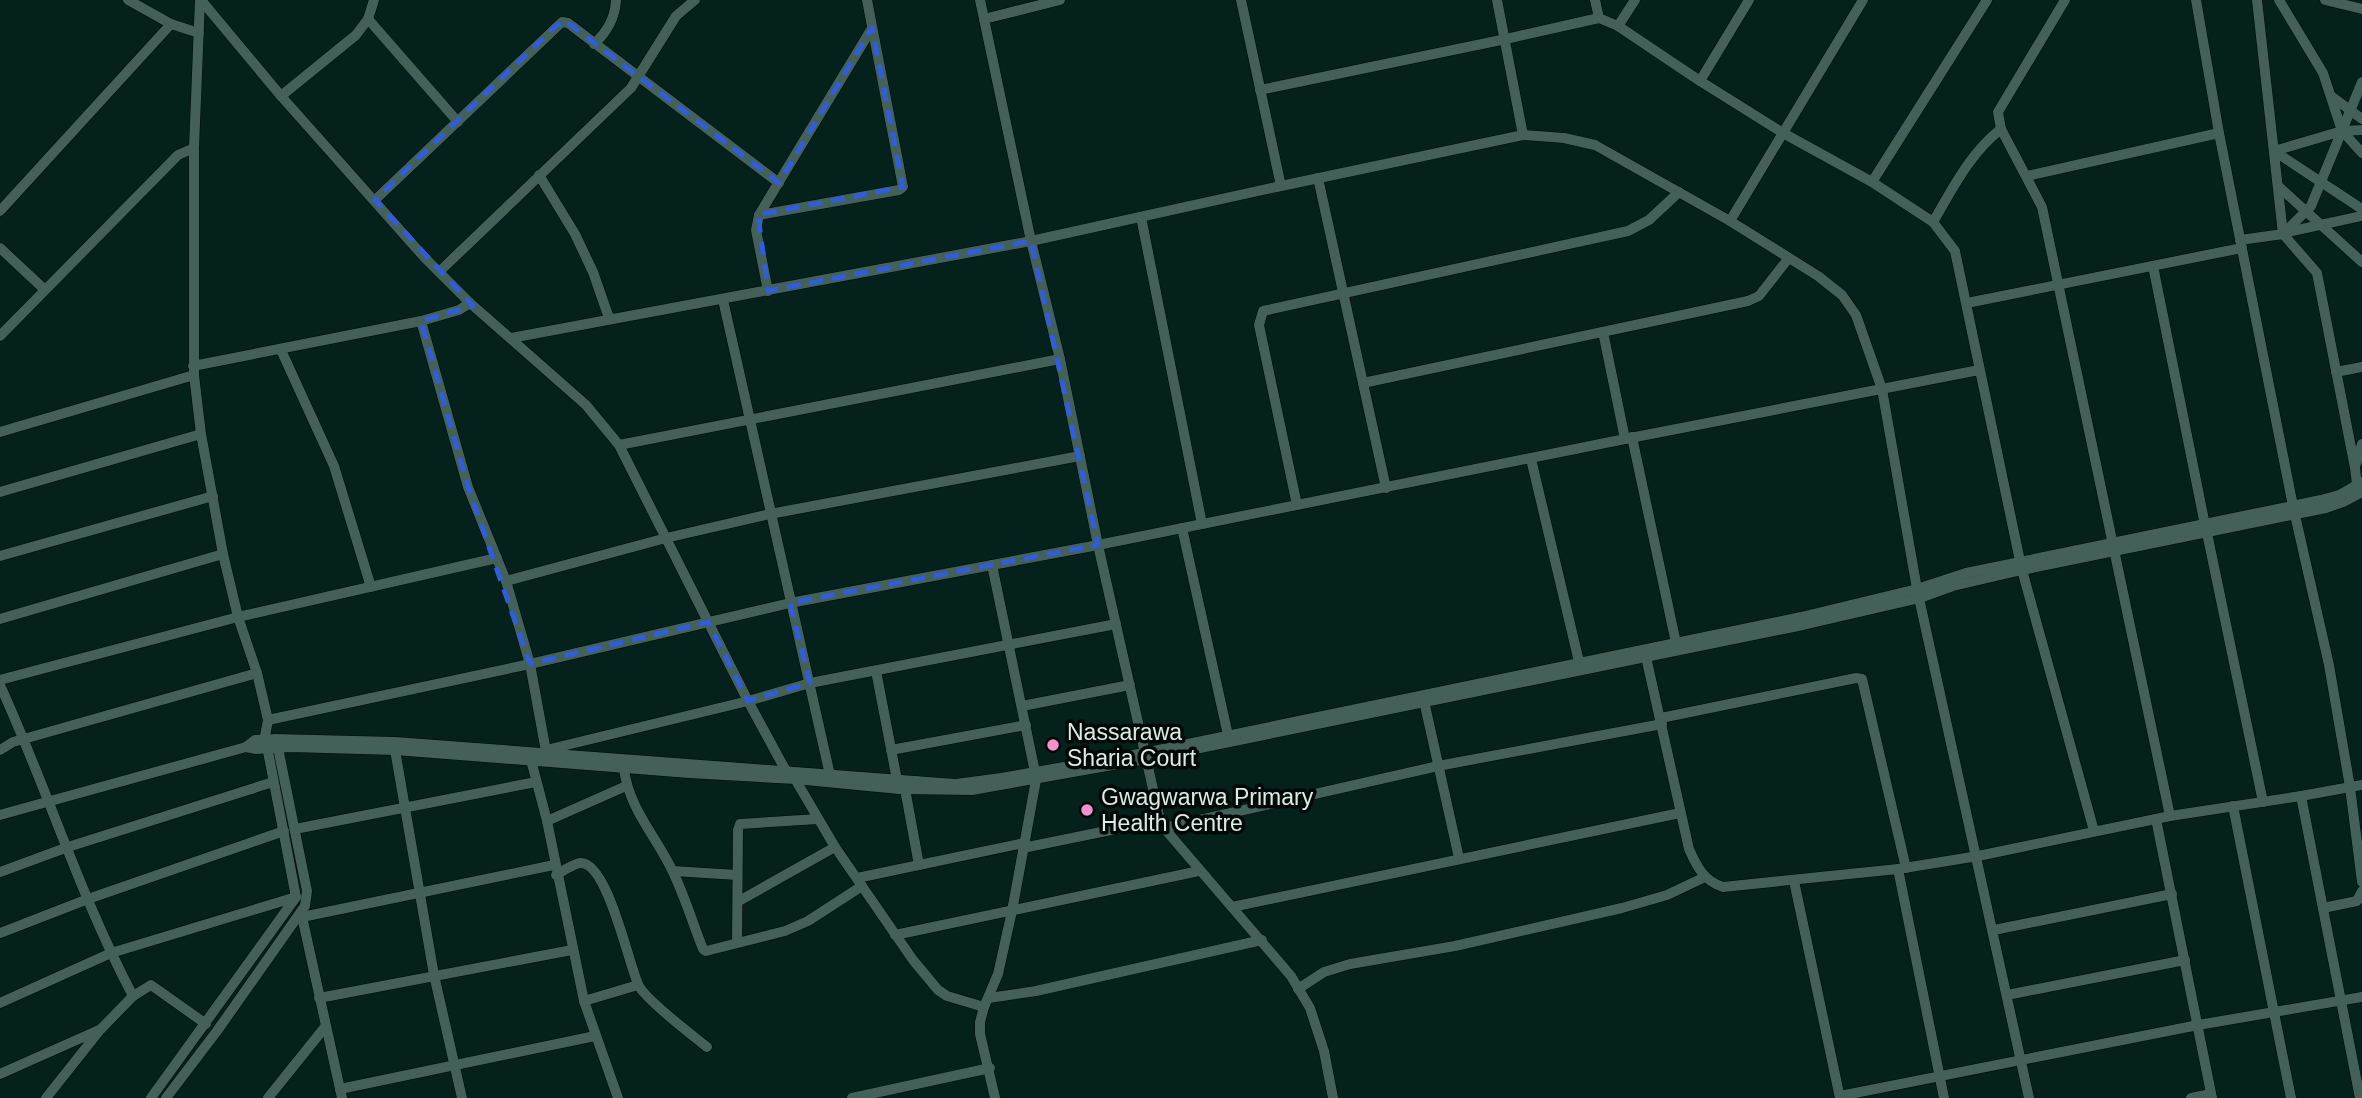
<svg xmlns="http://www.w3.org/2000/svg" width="2362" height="1098" viewBox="0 0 2362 1098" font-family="Helvetica,sans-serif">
	<rect width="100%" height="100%" fill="#04211b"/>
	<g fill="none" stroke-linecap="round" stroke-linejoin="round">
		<defs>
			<g id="minor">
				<path d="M128 0 171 24 199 33"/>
				<path d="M201 0 281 96 424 257 470 303 586 405 619 445 748 701 786 771"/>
				<path d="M980 0 1031 241 1060 359 1098 545 1160 820 1164 828 1291 976 1310 1008 1324 1051 1333 1098"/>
				<path d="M1241 0 1281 186"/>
				<path d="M1497 0 1523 135"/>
				<path d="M1595 0 1599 18"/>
				<path d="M2065 0 1998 112 2001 129 2042 207 2170 816"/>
				<path d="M2196 0 2219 133 2293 506"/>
				<path d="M2257 0 2283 234"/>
				<path d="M2279 0 2323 73 2342 131 2362 153"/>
				<path d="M2325 0 2362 9"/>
				<path d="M368 19 458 122"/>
				<path d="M984 19 1060 0"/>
				<path d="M1618 26 1635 0"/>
				<path d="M594 44C607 32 615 19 616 0"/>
				<path d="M1700 81 1749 0"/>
				<path d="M1260 90 1506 39 1599 18 1618 26 1700 81 1783 133 1872 182 1933 222 1955 251 2020 561"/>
				<path d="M281 96 356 35 368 19 374 0"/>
				<path d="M2331 96 2362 119"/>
				<path d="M2274 151 2362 209"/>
				<path d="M2274 151 2342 131 2362 130"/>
				<path d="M539 175 575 234 593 272 609 318"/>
				<path d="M2027 176 2219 133"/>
				<path d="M1318 178 1386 488"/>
				<path d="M1872 182 1987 0"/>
				<path d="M2278 186 2362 262"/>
				<path d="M375 200 562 22 568 23 779 183"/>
				<path d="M0 211 171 24"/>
				<path d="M759 215 899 190 903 187 867 0"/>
				<path d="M1141 217 1202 524"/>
				<path d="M1730 221 1863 0"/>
				<path d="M1933 222C1953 188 1970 153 2001 129"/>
				<path d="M2283 233 2362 216"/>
				<path d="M2283 234 2311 206 2362 82"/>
				<path d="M2240 240 2283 234 2317 273 2355 468 2357 485"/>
				<path d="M0 248 44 289"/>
				<path d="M2153 266 2205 525"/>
				<path d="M439 272 631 88 676 16 695 0"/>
				<path d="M768 291 756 230 759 215 872 28"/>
				<path d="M723 300 830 775"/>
				<path d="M1967 303 2242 248"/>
				<path d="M421 321 468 487 506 581 530 664 547 757"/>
				<path d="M1603 332 1625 439"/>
				<path d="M0 336 178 155 194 148"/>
				<path d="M511 338 1031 241 1281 186 1523 135 1564 138 1595 145 1730 221 1818 276 1842 295 1856 315 1882 389 1917 589 2029 1098"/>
				<path d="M281 350 334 466 371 587"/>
				<path d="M193 366 421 321 459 310 470 303"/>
				<path d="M2336 372 2362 367"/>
				<path d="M1363 383 1748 301 1759 296 1788 259"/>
				<path d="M0 432 194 375"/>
				<path d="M1632 437 1676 643"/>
				<path d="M619 445 1060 359"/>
				<path d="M1531 459 1580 666"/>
				<path d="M2356 464 2362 444"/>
				<path d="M0 492 201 434"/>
				<path d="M1297 505 1259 325 1263 311 1628 231 1649 220 1679 192"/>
				<path d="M2295 515 2329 665 2350 787 2362 882"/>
				<path d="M1182 528 1228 735"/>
				<path d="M2207 533 2263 802"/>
				<path d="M0 556 213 496"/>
				<path d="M992 565 1035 772"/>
				<path d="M2022 570 2094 831"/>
				<path d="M506 581 666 538 770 514 1080 456"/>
				<path d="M0 619 223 554"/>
				<path d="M1646 657 1689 849C1697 867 1704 881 1723 887L1898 869 1978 856 2170 816 2301 796 2362 785"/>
				<path d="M876 671 897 780"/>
				<path d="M0 680 238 617 497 558"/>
				<path d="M0 685C47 788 80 896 133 996L100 1030 46 1098"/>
				<path d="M1424 701 1459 858"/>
				<path d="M1022 706 1130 685"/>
				<path d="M1661 718 1856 678 1862 679 1906 868"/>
				<path d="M268 720 530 664 790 603 1098 545 1625 439 1979 370"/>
				<path d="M246 747 256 749 290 747 395 750 689 773 795 779 899 789 972 790 1146 759 1803 625 1920 598 1953 586 2022 570 2326 508 2343 502 2362 492"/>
				<path d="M0 750 13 742 257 673"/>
				<path d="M395 750 434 975 462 1098"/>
				<path d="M546 750 748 701 810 683 1116 624"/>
				<path d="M891 750 1026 725"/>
				<path d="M531 760 547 821 584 1001 618 1098"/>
				<path d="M624 769C629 809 656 836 673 872 685 897 693 924 703 949L706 951 785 931 808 921 862 886"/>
				<path d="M795 779 835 847 913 960 938 990 947 996 984 1007"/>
				<path d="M905 789 919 865"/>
				<path d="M2301 796 2360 1098"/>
				<path d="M2233 806 2291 1098"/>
				<path d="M0 815 246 747 255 740 276 739 395 742 941 783 956 784 1001 778 1144 753 1801 617 1917 589 1966 573 2321 500 2339 495 2362 482"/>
				<path d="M2156 819 2212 1098"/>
				<path d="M547 821 626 786"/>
				<path d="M1164 828 1438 766 1662 724"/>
				<path d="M295 829 536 782"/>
				<path d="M1023 848 1160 820"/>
				<path d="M1898 869 1944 1098"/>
				<path d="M673 871 737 875"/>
				<path d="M0 872 68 847 273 782"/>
				<path d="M556 875C563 871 573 864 580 863 608 861 629 967 639 986 646 1000 692 1035 707 1047"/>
				<path d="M857 878 1024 843"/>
				<path d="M1794 881 1840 1098"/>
				<path d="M739 901 835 847"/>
				<path d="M1232 907 1680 813"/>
				<path d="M2323 908 2357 901 2362 891"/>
				<path d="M301 912 342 1098"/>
				<path d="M302 917 554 865"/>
				<path d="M1994 930 2172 894"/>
				<path d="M0 933 88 899 284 831"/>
				<path d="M895 935 1199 871"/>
				<path d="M737 941 738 830 740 824 818 819"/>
				<path d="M1298 989 1324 972 1350 964 1455 946 1622 908 1667 895 1705 877"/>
				<path d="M2007 995 2185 960"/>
				<path d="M133 996 151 985 206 1024"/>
				<path d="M319 998 572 950"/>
				<path d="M989 998 1036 991 1262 940"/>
				<path d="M584 1001 638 985"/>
				<path d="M0 1003 111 953 296 897"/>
				<path d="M0 1074 99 1030"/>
				<path d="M340 1089 595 1036"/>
				<path d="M1840 1096 2198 1025 2362 997"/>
				<path d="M151 1098 296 897 265 736 268 720 257 673 238 617 223 554 201 434 194 375V148L200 0"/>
				<path d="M166 1098 217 1031 305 906 307 891 277 743"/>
				<path d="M268 1098 325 1027"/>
				<path d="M852 1098 990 1068"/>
				<path d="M995 1098 980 1034V1022L984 1007 998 974 1012 911 1036 780"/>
				<path d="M2191 1098 2211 1094"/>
			</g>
		</defs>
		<!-- minor casing -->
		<use href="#minor" stroke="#000a06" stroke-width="11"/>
		<!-- minor -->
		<use href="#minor" stroke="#436059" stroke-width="10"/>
	</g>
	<!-- marked area -->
	<path fill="none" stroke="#305eda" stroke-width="5" stroke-dasharray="14 9" stroke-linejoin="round" d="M568 23 779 183 872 28 903 187 758 215 768 291 1031 241 1098 545 790 603 810 683 748 701 708 622 530 664 468 487 421 321 473 306 375 200 557 25Z"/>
	<!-- markers -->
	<g fill="#f790cd" stroke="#010806" stroke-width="2.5">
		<circle cx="1053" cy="745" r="7"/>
		<circle cx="1087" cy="810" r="7"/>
	</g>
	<g text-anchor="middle" stroke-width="7" stroke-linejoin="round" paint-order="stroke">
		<!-- poi labels -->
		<g font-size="23" fill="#dbece7" stroke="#010806" text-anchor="start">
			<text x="1067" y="740">Nassarawa<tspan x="1067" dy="26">Sharia Court</tspan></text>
			<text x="1101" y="805">Gwagwarwa Primary<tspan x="1101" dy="26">Health Centre</tspan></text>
		</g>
	</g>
</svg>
